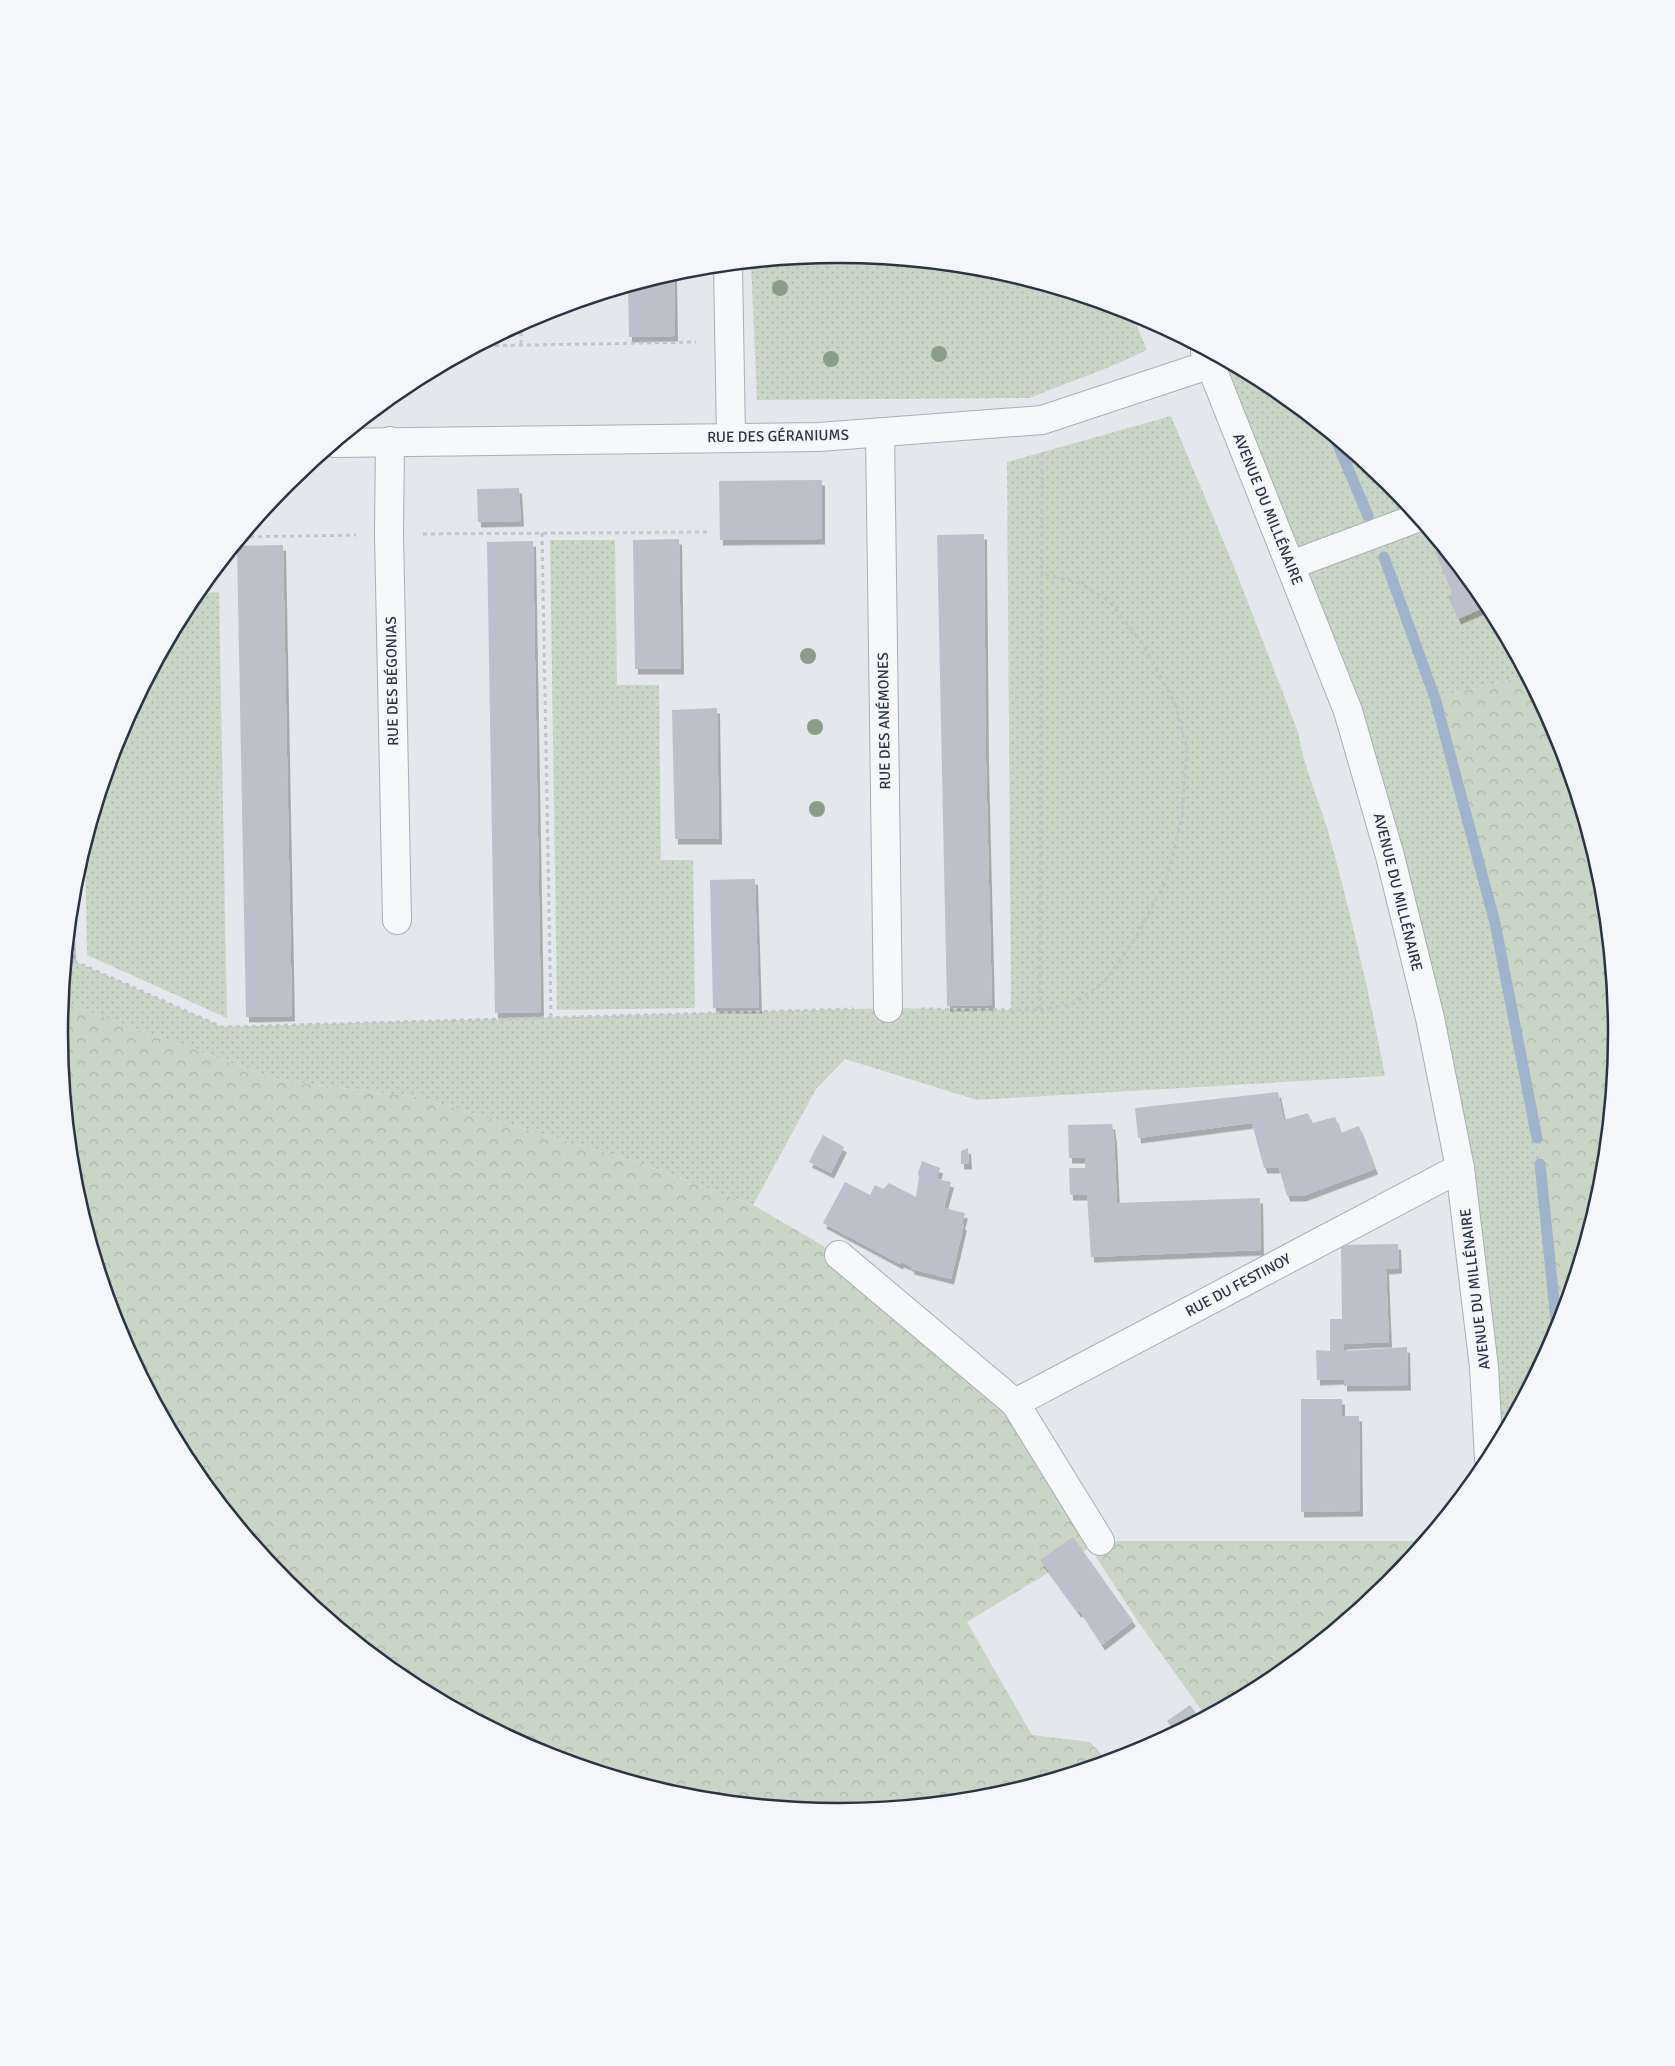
<svg xmlns="http://www.w3.org/2000/svg" width="1675" height="2066" viewBox="0 0 1675 2066" font-family="Signika,sans-serif">
	<defs>
		<pattern id="grass-dots" width="8" height="8" patternUnits="userSpaceOnUse" patternTransform="scale(1.25)"><rect width="8" height="8" fill="#c9d6c5"/><path d="M2 2h.1M6 6h.1" fill="none" stroke="#adb8ab" stroke-width="1.8" stroke-linecap="round"/></pattern>
		<pattern id="forest-crowns" width="20" height="18" patternUnits="userSpaceOnUse" patternTransform="scale(1.25)"><rect width="20" height="18" fill="#c9d6c5"/><path d="M2 6a3 3 0 1 1 6 0M12 15a3 3 0 1 1 6 0" fill="none" stroke="#adb8ab"/></pattern>
		<filter id="shadow"><feDropShadow dx="3" dy="5.5" stdDeviation="0" flood-color="#0004"/></filter>
	</defs>
	<rect width="100%" height="100%" fill="#e4e7ec"/>
	<!-- grass -->
	<g fill="url(#grass-dots)">
		<path d="M838 254 990 269 1131 312 1147 350 1112 366 1029 398 757 400 751 263Z"/>
		<path d="M1205 351 1270 386 1388 483 1485 601 1525 676 1435 698 1495 923 1537 1138 1557 1330 1489 1459 1484 1367 1390 856Z"/>
		<path d="M1171 416 1235 569 1298 732C1305 773 1323 809 1333 849 1353 924 1371 1000 1385 1076L977 1100 845 1059 816 1089 753 1205 630 1160 418 1097 282 1081 62 1002 66 961H74L222 1027 888 1008 1011 1010 1007 462Z"/>
		<path d="M550 540H615L617 685H659L661 860H693L695 1008 557 1010Z"/>
		<path d="M219 592 227 1018 87 955 85 842 118 735 169 640 185 626 207 593Z"/>
	</g>
	<!-- forest -->
	<g fill="url(#forest-crowns)">
		<path d="M1525 676 1557 735 1601 881 1616 1033 1601 1185 1557 1330 1537 1137 1495 923 1435 698Z"/>
		<path d="M62 1002 282 1081 418 1097 630 1160 753 1205 839 1255 1015 1403 1100 1541H1423L1388 1584 1270 1681 1205 1715 1139 1623 1096 1557 1099 1542 967 1622 1032 1735 1090 1742 1108 1761 989 1797 837 1812 685 1797 539 1752 405 1680 287 1583 190 1465 118 1331 74 1185 59 1033Z"/>
	</g>
	<g fill="none" stroke-linecap="round" stroke-linejoin="round">
		<!-- stream -->
		<g stroke="#9fb4cc" stroke-width="11">
			<path d="M1336 440 1368 516"/>
			<path d="M1384 557 1435 698 1495 923 1537 1138"/>
			<path d="M1540 1164 1557 1330"/>
		</g>
	</g>
	<!-- building -->
	<g fill="#bbc0ca" filter="url(#shadow)">
		<path d="M674 273 675 336 629 337 628 287Z"/>
		<path d="M822 480V539L720 540 719 481Z"/>
		<path d="M519 488 521 521 478 522 477 489Z"/>
		<path d="M984 534 986 761 992 1005 947 1006 937 535Z"/>
		<path d="M679 539 681 669H635L633 540Z"/>
		<path d="M533 541 541 1012 495 1013 487 542Z"/>
		<path d="M283 545 292 1016 246 1017 237 546Z"/>
		<path d="M1442 548 1485 601 1488 606 1458 619 1448 596 1453 594 1435 552Z"/>
		<path d="M717 708 719 839H675L672 710Z"/>
		<path d="M755 879 759 1008H713L710 880Z"/>
		<path d="M71 910 73 956H66L69 933Z"/>
		<path d="M1278 1092 1284 1120 1308 1113 1312 1123 1335 1117 1341 1133 1359 1126 1375 1169 1303 1196H1287L1279 1168H1264L1252 1123 1138 1138 1135 1108Z"/>
		<path d="M1112 1124 1114 1138 1117 1203 1260 1198 1261 1250 1091 1257 1087 1195H1070L1069 1168H1085V1158H1069L1068 1125Z"/>
		<path d="M823 1135 844 1147 831 1173 809 1162Z"/>
		<path d="M968 1148 969 1164H961V1151Z"/>
		<path d="M922 1161 940 1168 937 1179 951 1182 944 1208 965 1213 962 1224 964 1225 951 1279 911 1269 912 1267 901 1262 900 1264 823 1223 845 1182 870 1195 875 1185 883 1189 889 1183 916 1197 919 1177 918 1173Z"/>
		<path d="M1398 1244 1399 1268 1386 1269 1389 1342 1344 1344V1351L1407 1347 1408 1385 1344 1386V1379L1317 1380 1316 1350 1330 1351V1319H1342L1341 1245Z"/>
		<path d="M1301 1399H1342V1416H1359L1360 1511 1301 1512Z"/>
		<path d="M1073 1537 1133 1621 1102 1645 1080 1611 1078 1612 1040 1560Z"/>
		<path d="M1190 1705 1200 1718 1175 1732 1167 1721Z"/>
	</g>
	<g fill="none" stroke-linecap="round" stroke-linejoin="round">
		<defs>
			<g id="minor">
				<path d="M728 265 731 438"/>
				<path d="M1205 351 1348 711 1390 856 1430 1018 1460 1168 1484 1367 1489 1459"/>
				<path d="M880 433 888 1008"/>
				<path d="M390 441 389 534 397 920"/>
				<path d="M335 443 819 437 1042 420 1211 364"/>
				<path d="M1291 565 1417 518"/>
				<path d="M839 1255 1015 1403"/>
				<path d="M1100 1541 1015 1403 1460 1168"/>
			</g>
		</defs>
		<!-- minor casing -->
		<use href="#minor" stroke="#a9aeb7" stroke-width="30"/>
		<!-- path -->
		<g stroke="#c2c5cb" stroke-width="3" stroke-dasharray="4 4" stroke-linecap="butt">
			<path d="M521 324V346"/>
			<path d="M479 346 696 342"/>
			<path d="M542 533 551 1017"/>
			<path d="M423 534 707 532"/>
			<path d="M242 537 356 535"/>
			<path d="M177 624 181 621 197 592"/>
			<path d="M74 879V961"/>
			<path d="M66 961H74L222 1027 854 1009"/>
			<path d="M921 1009 1040 1010 1042 453"/>
			<path d="M1040 1010 1075 1003 1105 981 1135 939 1167 879 1182 817 1187 748 1174 701 1142 643 1109 601 1082 584 1041 573"/>
		</g>
		<!-- minor -->
		<use href="#minor" stroke="#f7f8fa" stroke-width="28"/>
	</g>
	<!-- trees -->
	<g fill="#899d89">
		<circle cx="780" cy="288" r="8"/>
		<circle cx="939" cy="354" r="8"/>
		<circle cx="831" cy="359" r="8"/>
		<circle cx="808" cy="656" r="8"/>
		<circle cx="815" cy="727" r="8"/>
		<circle cx="817" cy="809" r="8"/>
	</g>
	<g text-anchor="middle" stroke-width="5" stroke-linejoin="round" paint-order="stroke">
		<!-- street labels -->
		<g font-size="15" fill="#2b3445" stroke="#f4f6f9">
			<text transform="translate(778 436) rotate(-1)" y="5">RUE DES GÉRANIUMS</text>
			<text transform="translate(1268 509) rotate(68)" y="5">AVENUE DU MILLÉNAIRE</text>
			<text transform="translate(392 681) rotate(-91)" y="5">RUE DES BÉGONIAS</text>
			<text transform="translate(884 721) rotate(-91)" y="5">RUE DES ANÉMONES</text>
			<text transform="translate(1398 892) rotate(76)" y="5">AVENUE DU MILLÉNAIRE</text>
			<text transform="translate(1238 1285) rotate(-28)" y="5">RUE DU FESTINOY</text>
			<text transform="translate(1475 1289) rotate(-97)" y="5">AVENUE DU MILLÉNAIRE</text>
		</g>
	</g>
	<!-- crop -->
	<path d="M0 0H1675V2066H0ZM68 1033a770 770 0 1 1 1540 0a770 770 0 1 1-1540 0Z" fill="#f4f6f9" fill-rule="evenodd"/>
	<path fill="none" stroke="#2b3445" stroke-width="2.5" d="M68 1033a770 770 0 1 1 1540 0a770 770 0 1 1-1540 0Z"/>
</svg>
